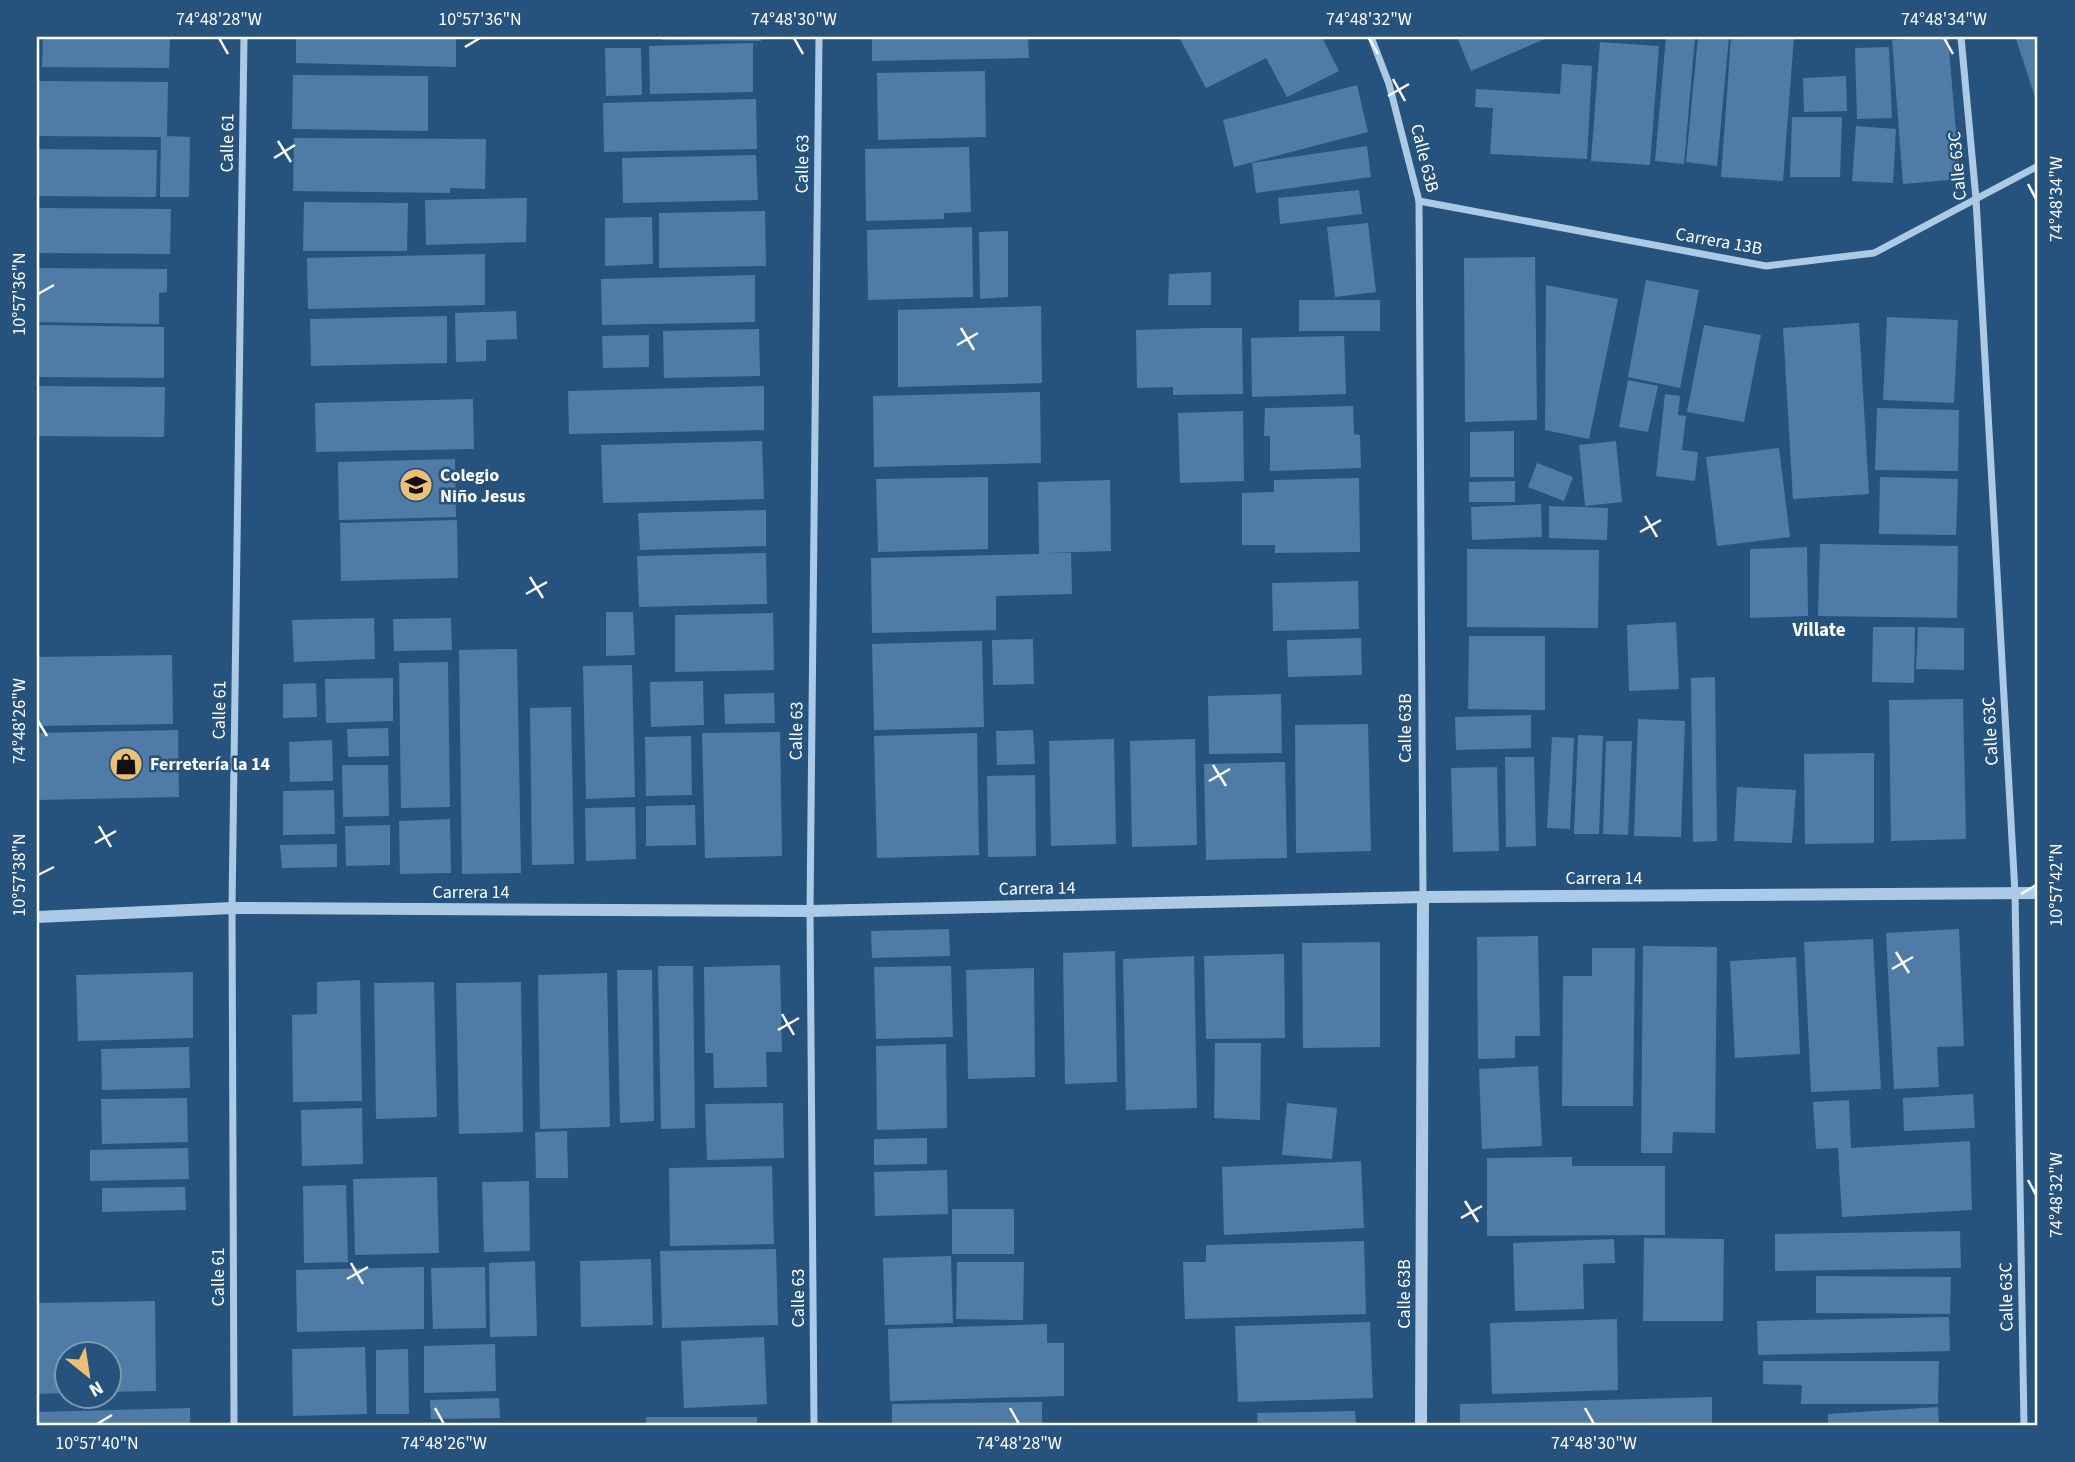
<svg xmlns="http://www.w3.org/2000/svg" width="2075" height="1462" viewBox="0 0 2075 1462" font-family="'Source Sans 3',sans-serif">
	<rect width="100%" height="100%" fill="#26537d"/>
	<!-- building -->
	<g fill="#4f7ca6">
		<path d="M43 37H170L169 68 42 67Z"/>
		<path d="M296 37H456V67L296 63Z"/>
		<path d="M662 37H761V41L662 40Z"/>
		<path d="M872 37H1028L1029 58 872 61Z"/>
		<path d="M1179 37H1322L1339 71 1287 97 1266 58 1206 88Z"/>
		<path d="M1457 37H1549L1471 71Z"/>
		<path d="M1666 37H1695L1684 164 1655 161Z"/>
		<path d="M1698 37H1729L1717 166 1686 162Z"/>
		<path d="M1731 37H1794L1783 181 1721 177Z"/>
		<path d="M1948 37 1960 179 1903 184 1892 40Z"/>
		<path d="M2016 37H2038V106L2016 39Z"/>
		<path d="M1600 42 1659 46 1650 165 1591 161Z"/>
		<path d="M753 43V92L650 94 649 46Z"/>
		<path d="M1889 47 1892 118 1857 119 1855 48Z"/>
		<path d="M605 48H641L642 95 606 96Z"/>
		<path d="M1562 64 1592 66 1587 159 1490 154 1493 108 1475 107 1476 89 1560 94Z"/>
		<path d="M985 71 986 137 878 140 877 73Z"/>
		<path d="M293 75 428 76V131L292 129Z"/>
		<path d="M1846 76 1847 111 1804 112 1803 78Z"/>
		<path d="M37 81 168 82 167 136 190 137 189 197H160L161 137 37 136Z"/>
		<path d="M1357 85 1368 132 1234 167 1223 120Z"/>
		<path d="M756 99 757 149 604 152 603 103Z"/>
		<path d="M1792 117H1842L1840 177H1790Z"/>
		<path d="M1856 126 1896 129 1893 183 1852 181Z"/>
		<path d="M294 138 486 139 485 189 450 188V193L293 191Z"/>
		<path d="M1367 146 1371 177 1256 193 1252 163Z"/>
		<path d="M969 147 971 212 944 213V219L866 221 865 149Z"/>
		<path d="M37 149 157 150 156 197 37 196Z"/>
		<path d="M756 155 758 200 623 203 622 158Z"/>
		<path d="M1359 190 1362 214 1280 224 1278 198Z"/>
		<path d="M527 198 526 242 426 245 425 200Z"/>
		<path d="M304 202 408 203 407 251H303Z"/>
		<path d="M37 208 171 209 170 254 37 253Z"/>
		<path d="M765 211 766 266 659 268V213Z"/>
		<path d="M652 217 653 264 605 266V218Z"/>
		<path d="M1368 223 1376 292 1335 297 1327 227Z"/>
		<path d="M972 227 973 297 868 300 867 230Z"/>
		<path d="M1008 231V297L980 299 979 232Z"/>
		<path d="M485 254V305L308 309 307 258Z"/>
		<path d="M1535 257 1537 420 1465 422 1464 258Z"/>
		<path d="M37 268 167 269V292L159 293V324L37 322Z"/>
		<path d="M1211 272V305H1168L1169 274Z"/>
		<path d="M755 275V322L602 325 601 279Z"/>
		<path d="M1646 280 1699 290 1680 388 1628 377Z"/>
		<path d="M1546 285 1618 299 1589 439 1545 430Z"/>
		<rect x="1299" y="300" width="81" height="31"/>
		<path d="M1041 306 1042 383 898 387V310Z"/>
		<path d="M516 311 517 339 486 340V361L456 362 455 313Z"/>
		<path d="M447 316V363L311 366 310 319Z"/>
		<path d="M1887 317 1958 320 1954 403 1883 400Z"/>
		<path d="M1859 323 1869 494 1793 499 1783 328Z"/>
		<path d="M37 325 164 327V378L37 377Z"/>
		<path d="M1704 325 1761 335 1744 422 1687 412Z"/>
		<path d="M1206 328H1242L1243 394 1173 395V387L1137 388 1136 330Z"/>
		<path d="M759 329 760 376 664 378 663 331Z"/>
		<path d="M649 335V367L603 368 602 336Z"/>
		<path d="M1344 336 1346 394 1252 397 1251 338Z"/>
		<path d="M1628 380 1658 386 1648 432 1619 427Z"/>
		<path d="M37 386 165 387 164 437 37 436Z"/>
		<path d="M764 386V430L569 434 568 391Z"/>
		<path d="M1040 392 1041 463 874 467 873 396Z"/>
		<path d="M1665 394 1680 396 1678 415 1686 416 1682 450 1698 452 1695 481 1656 476Z"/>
		<path d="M473 399 474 449 316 452 315 403Z"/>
		<path d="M1353 406 1354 434 1360 435 1361 468 1270 471V436H1264L1265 408Z"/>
		<path d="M1877 408 1959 410 1958 471 1875 470Z"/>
		<path d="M1243 411 1244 481 1180 483 1178 413Z"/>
		<path d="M1514 431V477H1470V432Z"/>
		<path d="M762 441 764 499 603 503 601 445Z"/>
		<path d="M1616 441 1622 502 1585 506 1579 445Z"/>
		<path d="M1779 448 1790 537 1717 546 1706 457Z"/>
		<path d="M455 459 456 517 339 520 338 462Z"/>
		<path d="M1537 463 1573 477 1564 501 1528 487Z"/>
		<path d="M988 477V549L878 552 876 479Z"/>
		<path d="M1880 477 1958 479 1956 535 1879 534Z"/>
		<path d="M1359 478 1360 552 1275 553V545H1242V493L1274 492V480Z"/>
		<path d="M1110 480 1111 551 1047 553H1071L1072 594 996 596V630L872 633 871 558 1039 554 1038 482Z"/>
		<path d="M1515 481V502H1469V482Z"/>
		<path d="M1541 504 1542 537 1472 540 1471 507Z"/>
		<path d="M1549 506 1608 508 1607 540 1549 538Z"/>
		<path d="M766 510V546L640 550 638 513Z"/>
		<path d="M457 520 458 578 341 581 340 523Z"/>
		<path d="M1820 544 1958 546 1957 618 1818 616Z"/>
		<path d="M1807 547 1808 616 1750 618V549Z"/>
		<path d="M1467 549 1599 550 1598 628 1467 627Z"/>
		<path d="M766 553 767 604 639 607 637 556Z"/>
		<path d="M1358 581 1359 629 1273 631 1272 583Z"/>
		<path d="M606 612H633L635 655 606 656Z"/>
		<path d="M773 613 774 670 675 672V615Z"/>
		<path d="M374 618 375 659 294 662 292 620Z"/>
		<path d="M451 618 452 650 394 651 393 619Z"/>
		<path d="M1676 622 1679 689 1629 691 1627 625Z"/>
		<path d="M1873 627H1915L1914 683 1872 682Z"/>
		<path d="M1918 627 1964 628V670L1916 669Z"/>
		<path d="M1469 636H1545V710L1468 709Z"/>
		<path d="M1361 638 1362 675 1288 677 1287 640Z"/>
		<path d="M1033 639 1034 684 993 685 992 640Z"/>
		<path d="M982 641 984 727 874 730 872 644Z"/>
		<path d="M517 649 521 873 462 874 459 650Z"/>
		<path d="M172 655 173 724 37 726V657Z"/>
		<path d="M448 662 450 807 401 808 399 663Z"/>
		<path d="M632 665 635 797 586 799 583 666Z"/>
		<path d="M1715 677 1717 841 1693 842 1691 678Z"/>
		<path d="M393 678V721L326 723 325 679Z"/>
		<path d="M703 681 704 725 651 727 650 682Z"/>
		<path d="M316 683 317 717 283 718V684Z"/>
		<path d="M774 693 775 723 725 724 724 694Z"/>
		<path d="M1281 694 1282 753 1209 754 1208 696Z"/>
		<path d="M1963 699 1966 839 1891 841 1889 700Z"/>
		<path d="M571 707 574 864 532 865 530 708Z"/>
		<path d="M1531 715V748L1456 750 1455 717Z"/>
		<path d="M1638 719 1685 721 1681 837 1634 836Z"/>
		<path d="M1368 724 1371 851 1296 853 1295 725Z"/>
		<path d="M388 728 389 756 348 757 347 729Z"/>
		<path d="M178 730 179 797 37 800V733Z"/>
		<path d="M1033 730 1035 764 997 765 996 731Z"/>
		<path d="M780 732 782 856 705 858 702 733Z"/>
		<path d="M977 733 979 855 877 858 874 736Z"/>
		<path d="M1578 735 1603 736 1599 834H1574Z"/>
		<path d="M691 736 692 795 646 796 645 737Z"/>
		<path d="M1552 737 1574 738 1570 829 1547 828Z"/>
		<path d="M1114 739 1116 844 1051 846 1049 741Z"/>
		<path d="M1195 739 1197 845 1132 847 1130 741Z"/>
		<path d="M332 740 333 781 290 782 289 742Z"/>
		<path d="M1606 741H1632L1628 835 1603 834Z"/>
		<path d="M1874 753V843L1805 844 1804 754Z"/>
		<path d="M1505 757H1534L1536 846 1506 847Z"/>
		<path d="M1285 762 1287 858 1206 860 1204 764Z"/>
		<path d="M342 765H388L389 816 343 817Z"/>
		<path d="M1497 767 1499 851 1453 852 1451 768Z"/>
		<path d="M1035 775 1036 856 988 857 987 776Z"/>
		<path d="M1737 787 1796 790 1792 843 1734 841Z"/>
		<path d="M334 790 335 834 283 835V791Z"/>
		<path d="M695 805 696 845 646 846V806Z"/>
		<path d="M635 807 636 859 586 861 585 808Z"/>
		<path d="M450 819 451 873 400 874 399 821Z"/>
		<path d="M390 825V865L346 866 345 826Z"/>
		<path d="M337 844V867L282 868 280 845Z"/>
		<path d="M949 929 950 956 872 958 871 931Z"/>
		<path d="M1959 929 1964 1046 1937 1047 1939 1087 1894 1089 1886 933Z"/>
		<path d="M1538 936 1540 1036H1515V1058L1478 1059 1477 937Z"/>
		<path d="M1873 939 1881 1089 1811 1092 1804 942Z"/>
		<path d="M1380 942V1047L1303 1048 1302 943Z"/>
		<path d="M1643 946 1717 947 1715 1133 1673 1132 1672 1153H1641Z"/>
		<path d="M1592 948H1635L1633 1106H1562L1563 976H1592Z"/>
		<path d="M1115 951 1117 1082 1065 1084 1063 953Z"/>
		<path d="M1284 954 1285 1038 1206 1039 1204 956Z"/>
		<path d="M1194 956 1197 1108 1126 1110 1123 959Z"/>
		<path d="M1796 957 1800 1054 1735 1058 1730 961Z"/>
		<path d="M780 965 782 1052H766L767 1087 714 1088 713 1053H705L704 967Z"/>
		<path d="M658 966H693L695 1128 661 1129Z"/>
		<path d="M951 966 953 1037 876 1039 874 967Z"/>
		<path d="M1034 968 1035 1077 968 1079 966 970Z"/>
		<path d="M617 970H652L654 1121 620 1123Z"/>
		<path d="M193 972V1038L78 1041 76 975Z"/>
		<path d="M607 973 610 1127 540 1129 538 975Z"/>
		<path d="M360 980 362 1101 293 1102 292 1015 317 1014V982Z"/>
		<path d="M434 982 437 1117 376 1119 374 983Z"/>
		<path d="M521 982 523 1132 459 1134 456 983Z"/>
		<path d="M1215 1043H1261L1260 1120 1214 1118Z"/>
		<path d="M946 1044 947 1128 877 1130 876 1046Z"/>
		<path d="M189 1047 190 1088 102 1090 101 1049Z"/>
		<path d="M1538 1066 1542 1146 1482 1149 1479 1069Z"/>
		<path d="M1973 1094 1975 1128 1904 1131 1903 1098Z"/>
		<path d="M187 1098 188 1142 102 1144 101 1099Z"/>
		<path d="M1849 1100 1851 1148 1970 1141 1972 1210 1842 1217 1838 1148 1816 1149 1813 1102Z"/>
		<path d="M783 1103 784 1158 707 1160 705 1104Z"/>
		<path d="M1287 1103 1337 1108 1332 1159 1282 1155Z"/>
		<path d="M362 1108 363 1164 302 1166 301 1110Z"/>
		<path d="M567 1131 568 1178H536L535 1132Z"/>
		<path d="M927 1138V1164L874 1165V1139Z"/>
		<path d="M188 1148 189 1179 90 1181V1150Z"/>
		<path d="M1572 1157V1166H1665V1235L1487 1236V1158Z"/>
		<path d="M1361 1161 1364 1228 1224 1235 1222 1167Z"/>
		<path d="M772 1166 774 1244 670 1246 669 1168Z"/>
		<path d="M947 1170 948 1214 875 1216 874 1172Z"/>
		<path d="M437 1177 439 1253 355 1255 353 1179Z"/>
		<path d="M529 1181 530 1251 484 1252 482 1182Z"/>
		<path d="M346 1185 348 1262 304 1263 303 1186Z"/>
		<path d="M185 1187 186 1210 102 1212V1188Z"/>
		<rect x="952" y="1209" width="62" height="45"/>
		<path d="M1960 1231 1961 1268 1775 1271V1234Z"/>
		<path d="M1644 1238 1724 1239 1723 1321H1643Z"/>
		<path d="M1614 1239 1615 1263 1583 1264 1584 1309 1515 1311 1513 1243Z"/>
		<path d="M1364 1241 1366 1314 1185 1319 1183 1262H1206V1245Z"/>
		<path d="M776 1249 778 1325 662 1328 660 1251Z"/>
		<path d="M951 1256 953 1323 885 1325 883 1258Z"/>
		<path d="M651 1259 653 1325 581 1327 580 1261Z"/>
		<path d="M535 1261 537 1336 490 1337 489 1263Z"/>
		<path d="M957 1262H1024L1023 1320 956 1319Z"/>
		<path d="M424 1267V1329L297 1332 296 1270Z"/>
		<path d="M485 1267 486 1328 433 1329 431 1268Z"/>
		<path d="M1816 1276 1951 1277 1950 1314 1816 1313Z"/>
		<path d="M155 1301 156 1391 108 1392V1354H66V1393L37 1394V1303Z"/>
		<path d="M1949 1317 1950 1351 1758 1355 1757 1321Z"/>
		<path d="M1617 1319 1618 1390 1492 1394 1490 1323Z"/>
		<path d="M1370 1322 1373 1398 1238 1402 1235 1326Z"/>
		<path d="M1047 1324V1343H1064V1396L890 1401 888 1329Z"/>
		<path d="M764 1337 767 1404 684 1408 681 1341Z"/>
		<path d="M495 1344 496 1391 424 1393V1346Z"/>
		<path d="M365 1347 367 1414 293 1416 292 1349Z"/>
		<path d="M408 1349 409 1414H376V1350Z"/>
		<path d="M1763 1361H1939L1938 1404H1801L1802 1385 1763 1384Z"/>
		<path d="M1712 1397V1425H1460V1404Z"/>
		<path d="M499 1398 500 1418 431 1419 430 1400Z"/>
		<path d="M1042 1402V1425H892V1404Z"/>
		<path d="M1938 1407 1939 1425H1828V1414Z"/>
		<path d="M190 1408V1425H37V1412Z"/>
		<path d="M1355 1411 1356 1425H1258L1257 1413Z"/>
		<rect x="646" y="1417" width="111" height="8"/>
	</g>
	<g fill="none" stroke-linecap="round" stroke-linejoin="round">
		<!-- minor -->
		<g stroke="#accae5" stroke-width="7">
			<path d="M1371 37 1389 84 1419 201 1423 897"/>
			<path d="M1961 37 1976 199 2015 893 2024 1425"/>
			<path d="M1419 201 1766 266 1874 253 2038 166"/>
			<path d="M234 1425 232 908 244 37"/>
			<path d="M814 1425 810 911 819 37"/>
		</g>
		<!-- tertiary -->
		<g stroke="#accae5" stroke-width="12">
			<path d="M37 917 232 908 810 911 1423 897 2038 893"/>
			<path d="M1421 1425 1423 897"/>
		</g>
	</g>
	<!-- ticks -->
	<path fill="none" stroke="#fff" stroke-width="2.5" d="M219 38 228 54M794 38 803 54M1369 38 1378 54M1944 38 1953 54M465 47 480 38M1393 79 1405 101M1388 96 1409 84M278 141 291 162M274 158 295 145M2028 184 2036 199M38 294 54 285M961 328 974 350M957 345 978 333M1645 516 1657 537M1640 532 1661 520M530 577 543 598M526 594 547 582M38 721 47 736M1213 765 1226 786M1209 781 1230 769M99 826 111 847M95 843 116 831M38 875 54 867M2021 894 2036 885M1896 952 1909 973M1892 969 1913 957M782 1014 794 1035M778 1030 799 1018M2028 1180 2036 1195M1465 1201 1478 1222M1461 1218 1482 1206M351 1263 363 1284M347 1279 368 1267M435 1408 444 1424M1010 1408 1019 1424M1585 1408 1594 1424M97 1424 112 1415"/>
	<!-- icons -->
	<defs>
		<symbol id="school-disc" viewBox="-11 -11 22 22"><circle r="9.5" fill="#edc071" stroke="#26537d"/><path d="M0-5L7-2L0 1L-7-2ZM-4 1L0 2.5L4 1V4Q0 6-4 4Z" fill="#111"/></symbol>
		<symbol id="shop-disc" viewBox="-11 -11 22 22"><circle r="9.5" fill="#edc071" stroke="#26537d"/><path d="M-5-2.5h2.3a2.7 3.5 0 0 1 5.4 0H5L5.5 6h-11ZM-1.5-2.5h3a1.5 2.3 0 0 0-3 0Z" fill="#111"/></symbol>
	</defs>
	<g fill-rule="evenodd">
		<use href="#school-disc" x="397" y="466" width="38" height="38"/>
		<use href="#shop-disc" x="107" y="745" width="38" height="38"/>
	</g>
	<g text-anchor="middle" stroke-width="5" stroke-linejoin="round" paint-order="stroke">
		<!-- street labels -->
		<g font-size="18" fill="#fff" stroke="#26537d">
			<text transform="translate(227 143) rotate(-89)" y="6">Calle 61</text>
			<text transform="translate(1425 158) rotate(76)" y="6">Calle 63B</text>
			<text transform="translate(802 164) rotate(-89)" y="6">Calle 63</text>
			<text transform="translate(1957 166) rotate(-95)" y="6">Calle 63C</text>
			<text transform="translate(1719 241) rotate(10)" y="6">Carrera 13B</text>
			<text transform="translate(219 710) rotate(-89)" y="6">Calle 61</text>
			<text transform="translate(1405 728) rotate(-90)" y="6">Calle 63B</text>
			<text transform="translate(796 731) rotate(-89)" y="6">Calle 63</text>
			<text transform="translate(1990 731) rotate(-93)" y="6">Calle 63C</text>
			<text x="1604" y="884">Carrera 14</text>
			<text transform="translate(1037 888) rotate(-1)" y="6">Carrera 14</text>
			<text x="471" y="898">Carrera 14</text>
			<text transform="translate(218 1277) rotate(-90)" y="6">Calle 61</text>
			<text transform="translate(1404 1294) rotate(-90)" y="6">Calle 63B</text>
			<text transform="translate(2006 1297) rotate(-91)" y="6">Calle 63C</text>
			<text transform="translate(798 1298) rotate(-90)" y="6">Calle 63</text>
		</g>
		<!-- poi labels -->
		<g font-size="18" font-weight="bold" fill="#fff" stroke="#26537d" text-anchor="start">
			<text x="440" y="481">Colegio<tspan x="440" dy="21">Niño Jesus</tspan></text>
			<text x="150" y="770">Ferretería la 14</text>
		</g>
		<!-- neighbourhood labels -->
		<g font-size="19" font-weight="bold" fill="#fff" stroke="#26537d">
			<text x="1819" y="636">Villate</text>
		</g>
	</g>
	<!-- border -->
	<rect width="2075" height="1462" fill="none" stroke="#26537d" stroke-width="77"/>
	<!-- north arrow -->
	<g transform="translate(88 1375) rotate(150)"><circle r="33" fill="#26537d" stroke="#7d98b1" stroke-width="2"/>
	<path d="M0-5L12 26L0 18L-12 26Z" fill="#edc071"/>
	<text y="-10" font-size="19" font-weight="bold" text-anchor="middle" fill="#ffffff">N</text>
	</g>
	<rect x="38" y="38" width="1998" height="1386" fill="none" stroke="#fff" stroke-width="2.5"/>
	<g font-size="18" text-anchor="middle" fill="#fff">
		<text x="219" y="25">74°48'28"W</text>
		<text x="480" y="25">10°57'36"N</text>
		<text x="794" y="25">74°48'30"W</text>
		<text x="1369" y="25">74°48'32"W</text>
		<text x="1944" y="25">74°48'34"W</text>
		<text transform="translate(2056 199) rotate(-90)" y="6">74°48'34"W</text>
		<text transform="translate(19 294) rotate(-90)" y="6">10°57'36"N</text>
		<text transform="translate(19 721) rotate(-90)" y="6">74°48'26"W</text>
		<text transform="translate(19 875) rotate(-90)" y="6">10°57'38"N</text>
		<text transform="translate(2056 885) rotate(-90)" y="6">10°57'42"N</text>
		<text transform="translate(2056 1195) rotate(-90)" y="6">74°48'32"W</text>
		<text x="97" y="1449">10°57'40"N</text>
		<text x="444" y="1449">74°48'26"W</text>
		<text x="1019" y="1449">74°48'28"W</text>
		<text x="1594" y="1449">74°48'30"W</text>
	</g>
</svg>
